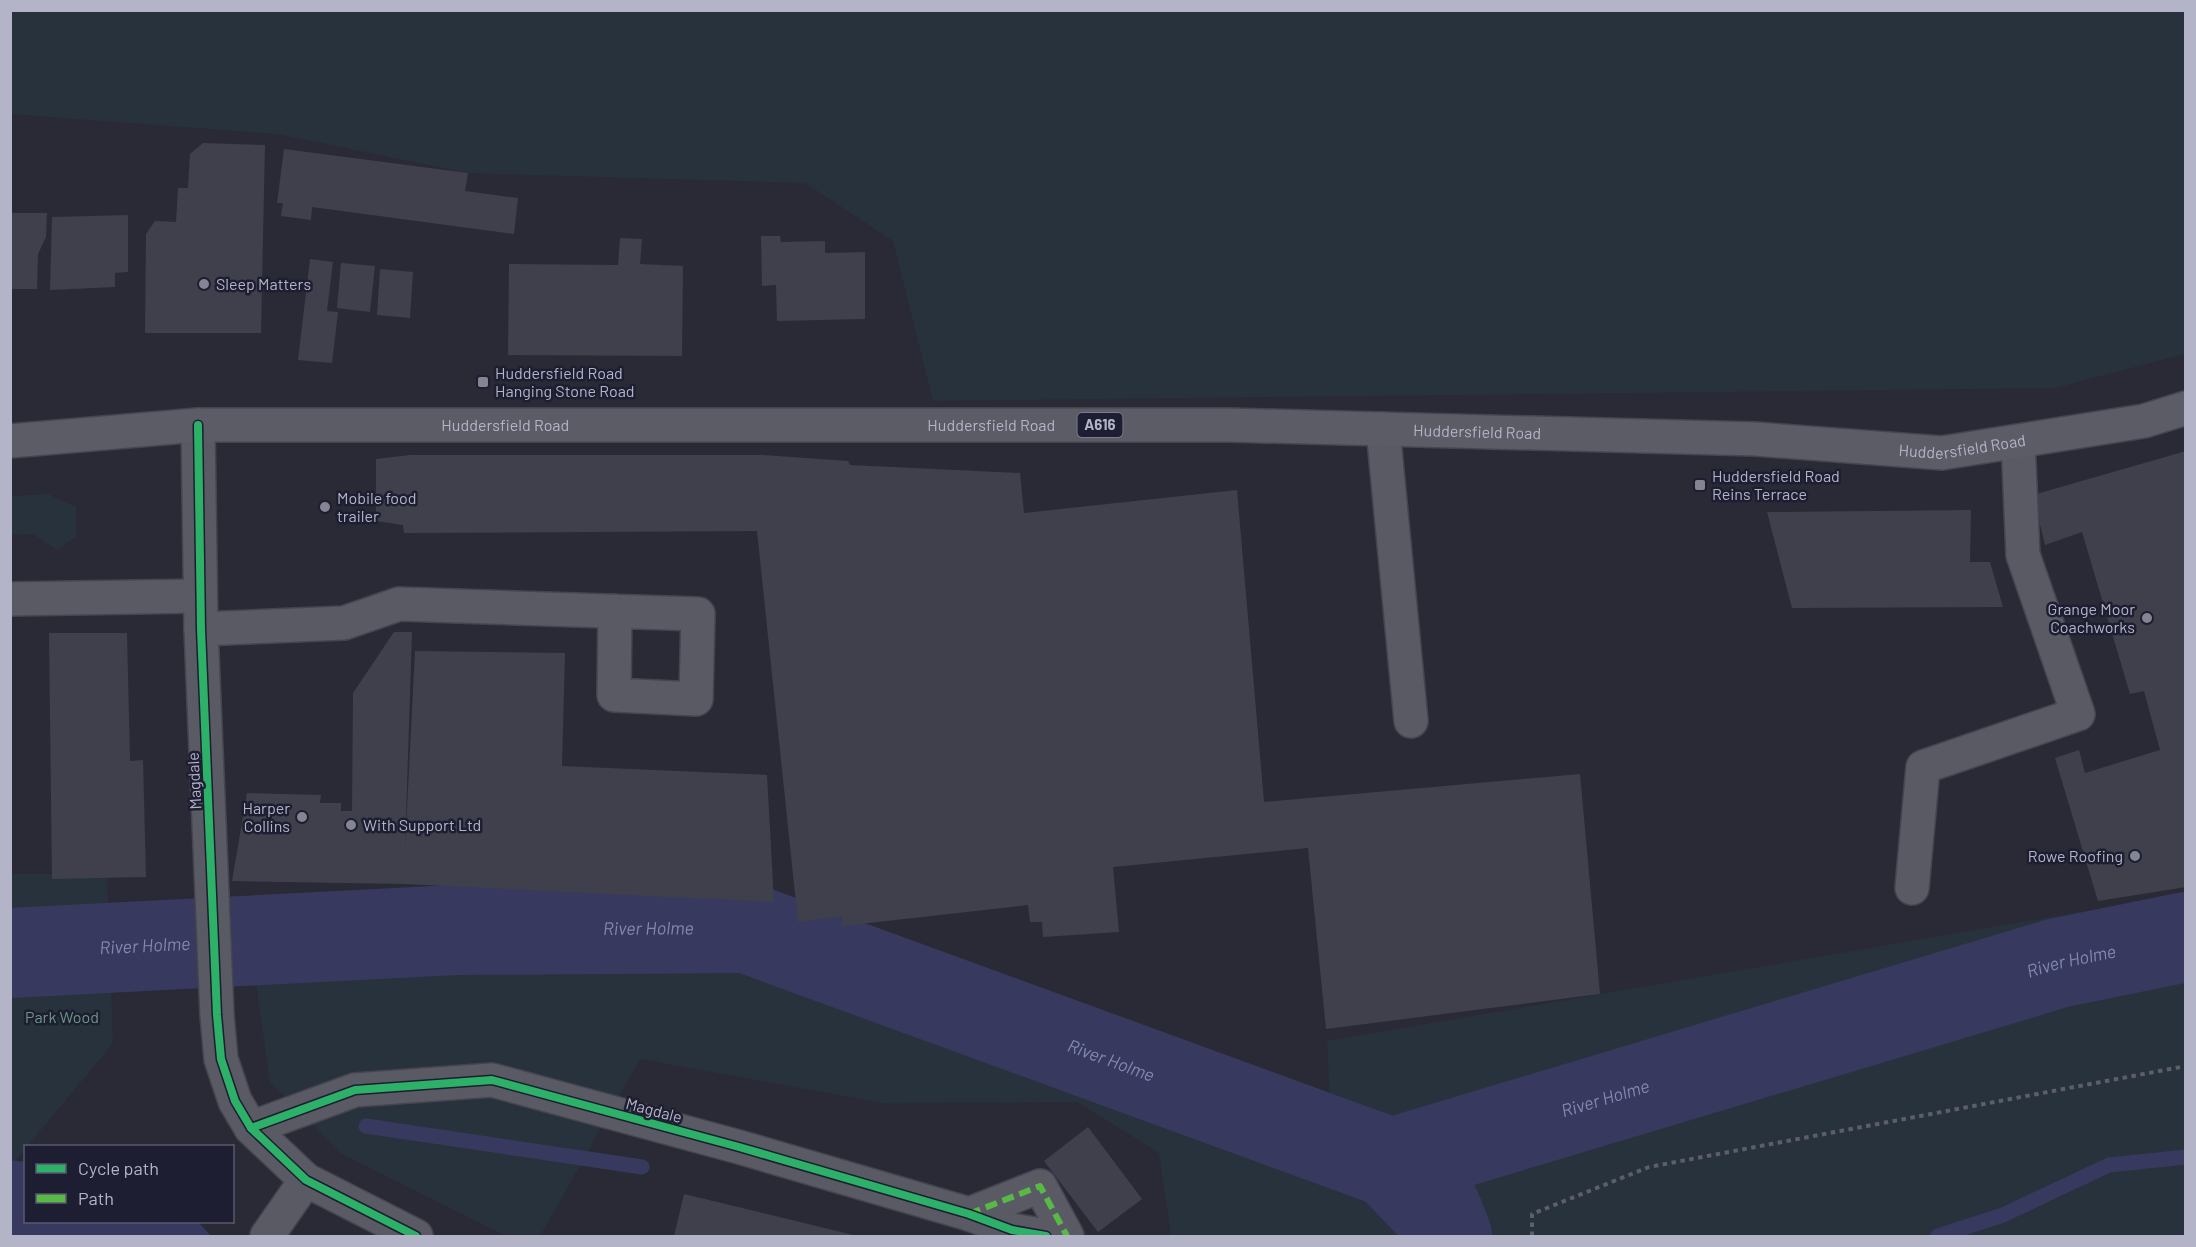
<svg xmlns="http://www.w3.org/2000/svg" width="2196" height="1247" viewBox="0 0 2196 1247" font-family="Barlow,sans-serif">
	<rect width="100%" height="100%" fill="#2a2a36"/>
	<!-- green -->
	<g fill="#27323c">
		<path d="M10 11H2185V354L2055 388 933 401 893 241 805 183 468 173 277 134 11 114Z"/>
		<path d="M48 494 76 507V537L57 550 33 534 11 535V496Z"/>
		<path d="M10 874H107L113 1043 16 1160H11Z"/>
		<path d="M2185 894V1236H1171L1159 1153 1077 1102 883 1103 640 1059 540 1236H506L342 1154 270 1082 251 948 789 945 1246 1130 1330 1102 1327 1041Z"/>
	</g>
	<!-- water -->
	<path fill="#373a5e" d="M11 1160 25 1162 26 1222H198L211 1236H11Z"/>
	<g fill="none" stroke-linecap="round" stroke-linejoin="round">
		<!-- stream -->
		<g stroke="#373a5e" stroke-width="15">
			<path d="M366 1126 642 1167"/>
			<path d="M1938 1236 2003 1215 2109 1165 2186 1157"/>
		</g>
		<!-- river -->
		<g stroke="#373a5e" stroke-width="90">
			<path id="s1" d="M10 953 455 930 747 928 1391 1163 2058 963 2186 937"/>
			<path d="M1391 1163 1437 1211 1447 1236"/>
		</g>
	</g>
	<!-- building -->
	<g fill="#40404c">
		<path d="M203 143 265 145 261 333H145L146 234 155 221 176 222 178 188H188L190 154Z"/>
		<path d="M284 149 468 173 465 191 518 198 514 234 312 207 311 220 281 216 283 203H277Z"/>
		<path d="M10 213H47L46 237 38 254 37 289H10Z"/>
		<path d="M128 215V272L115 273V287L50 290 52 217Z"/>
		<path d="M761 236H780L781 242 825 241V253L865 252V319L777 321 776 285 762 286Z"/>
		<path d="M620 238 642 239 640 264 683 266 682 356 508 355 509 264 618 265Z"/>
		<path d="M310 259 333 262 327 311 338 312 332 363 298 360Z"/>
		<path d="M341 263 375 266 370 312 337 308Z"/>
		<path d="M380 269 413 272 410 318 377 315Z"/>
		<path d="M2186 451V887L2098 901 2055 758 2079 750 2085 773 2160 750 2144 691 2130 694 2082 532 2045 545 2033 495Z"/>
		<path d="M410 455H763L848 461 850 465 1020 473 1024 513 1237 490 1264 802 1580 774 1600 994 1326 1029 1308 848 1113 867 1119 932 1043 937 1042 922H1030L1028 905 842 926V916L798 922 757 531 404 533 403 525 376 521V459Z"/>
		<path d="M1971 510 1970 562H1990L2003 607 1792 608 1767 512Z"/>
		<path d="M394 632H412L405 849 415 651 565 653 562 766 767 775 774 902 405 884 232 881 247 793 321 795 320 803H341V811H352L353 693Z"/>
		<path d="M49 633H127L130 761 143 760 146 877 52 879Z"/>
		<path d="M1088 1127 1142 1199 1098 1232 1044 1161Z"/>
		<path d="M684 1194 837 1231 857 1236H674Z"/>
	</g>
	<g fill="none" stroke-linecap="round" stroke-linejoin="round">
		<defs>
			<g id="minor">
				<path d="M198 425 201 629 217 1015 221 1059 235 1101 251 1128 306 1180 416 1236"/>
				<path d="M1383 429 1411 721"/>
				<path d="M10 599 200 596"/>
				<path d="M201 629 344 623 399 604 698 614 696 699 614 695 615 611"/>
				<path d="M1912 888 1923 767 2078 714 2023 555 2018 441"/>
				<path d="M251 1128 355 1090 492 1080 739 1147 969 1214 1012 1230 1046 1236"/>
				<path d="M969 1214 1040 1186 1067 1236"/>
				<path d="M267 1236 306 1180"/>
			</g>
			<g id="major">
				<path id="s2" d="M10 441 198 425H1229L1755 439 1942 453 2144 421 2186 408"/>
			</g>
		</defs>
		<!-- minor casing -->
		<use href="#minor" stroke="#44454e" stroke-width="36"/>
		<!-- major casing -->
		<use href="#major" stroke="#454550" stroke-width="36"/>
		<!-- path -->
		<path stroke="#5c5e68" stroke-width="4" stroke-dasharray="4.5 4.5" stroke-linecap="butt" d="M1532 1236V1214L1649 1167 2186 1066"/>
		<!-- minor -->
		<use href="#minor" stroke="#595a64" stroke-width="33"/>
		<!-- major -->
		<use href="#major" stroke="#5b5c66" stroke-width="33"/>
		<!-- quiet -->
		<path stroke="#58b947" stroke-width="6" stroke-dasharray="12 6" stroke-linecap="butt" d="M969 1214 1040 1186 1067 1236"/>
		<defs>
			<g id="cycleway">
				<path d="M198 425 201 629 217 1015 221 1059 235 1101 251 1128 306 1180 416 1236"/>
				<path d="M251 1128 355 1090 492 1080 739 1147 969 1214 1012 1230 1046 1236"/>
			</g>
		</defs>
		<!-- cycleway casing -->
		<use href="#cycleway" stroke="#1d1e31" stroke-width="11"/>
		<!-- cycleway -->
		<use href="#cycleway" stroke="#2db169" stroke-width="8"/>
	</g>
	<!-- markers -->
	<g fill="#838494" stroke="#1d1e31" stroke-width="2">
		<circle cx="204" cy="284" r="6"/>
		<rect x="477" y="376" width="12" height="12" rx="3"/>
		<rect x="1694" y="479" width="12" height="12" rx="3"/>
		<circle cx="325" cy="507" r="6"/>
		<circle cx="2147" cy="618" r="6"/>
		<circle cx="302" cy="817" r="6"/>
		<circle cx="351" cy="825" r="6"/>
		<circle cx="2135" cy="856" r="6"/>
	</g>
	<g text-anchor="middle" stroke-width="5" stroke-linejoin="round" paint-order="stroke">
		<!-- shield labels -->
		<rect fill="#1d1e31" stroke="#86879a" stroke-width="1.5" x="1077.5" y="413" width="45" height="24" rx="4.5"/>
		<g font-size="15" font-weight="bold" fill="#b3b4c7">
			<text x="1100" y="430">A616</text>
		</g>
		<!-- poi labels -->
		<g font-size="16" fill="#b3b4c7" stroke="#1d1e31" text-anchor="start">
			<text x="216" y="290">Sleep Matters</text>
			<text x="495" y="379">Huddersfield Road<tspan x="495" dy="18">Hanging Stone Road</tspan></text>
			<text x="1712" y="482">Huddersfield Road<tspan x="1712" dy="18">Reins Terrace</tspan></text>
			<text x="337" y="504">Mobile food<tspan x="337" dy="18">trailer</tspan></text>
			<text x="2135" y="615" text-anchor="end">Grange Moor<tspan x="2135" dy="18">Coachworks</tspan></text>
			<text x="290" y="814" text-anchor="end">Harper<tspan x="290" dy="18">Collins</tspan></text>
			<text x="363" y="831">With Support Ltd</text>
			<text x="2123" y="862" text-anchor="end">Rowe Roofing</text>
		</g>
		<!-- street labels -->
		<g font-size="16" fill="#b3b4c7" stroke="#1d1e31">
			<text dy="6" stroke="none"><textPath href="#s2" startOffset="496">Huddersfield Road</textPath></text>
			<text dy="6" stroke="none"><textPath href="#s2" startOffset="982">Huddersfield Road</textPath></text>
			<text dy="6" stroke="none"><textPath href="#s2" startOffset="1468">Huddersfield Road</textPath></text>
			<text dy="6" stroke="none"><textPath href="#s2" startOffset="1954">Huddersfield Road</textPath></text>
			<text transform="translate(194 781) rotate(-93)" y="6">Magdale</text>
			<text transform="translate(654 1110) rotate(15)" y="6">Magdale</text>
		</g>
		<!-- park labels -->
		<g font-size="16" fill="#6b9883" stroke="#1d1e31">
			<text x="62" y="1023">Park Wood</text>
		</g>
		<!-- water labels -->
		<g font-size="18" font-style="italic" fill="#8388b3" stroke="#1d1e31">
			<text dy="6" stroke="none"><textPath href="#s1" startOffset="639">River Holme</textPath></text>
			<text dy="6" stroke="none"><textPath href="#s1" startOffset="135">River Holme</textPath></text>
			<text dy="6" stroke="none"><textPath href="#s1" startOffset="2133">River Holme</textPath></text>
			<text dy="6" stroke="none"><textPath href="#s1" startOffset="1125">River Holme</textPath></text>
			<text dy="6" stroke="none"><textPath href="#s1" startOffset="1647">River Holme</textPath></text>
		</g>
	</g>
	<!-- border -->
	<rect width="2196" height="1247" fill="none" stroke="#b3b4c7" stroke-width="24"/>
	<!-- legend -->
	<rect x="24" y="1145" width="210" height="78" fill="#1d1e31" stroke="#595a6d" stroke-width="1.5"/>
	<rect x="36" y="1164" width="30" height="9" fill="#2db169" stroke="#595a6d" stroke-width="1.5"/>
	<text x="78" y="1175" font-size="18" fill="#b3b4c7">Cycle path</text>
	<rect x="36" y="1194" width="30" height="9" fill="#58b947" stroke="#595a6d" stroke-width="1.5"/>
	<text x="78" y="1205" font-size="18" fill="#b3b4c7">Path</text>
</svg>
